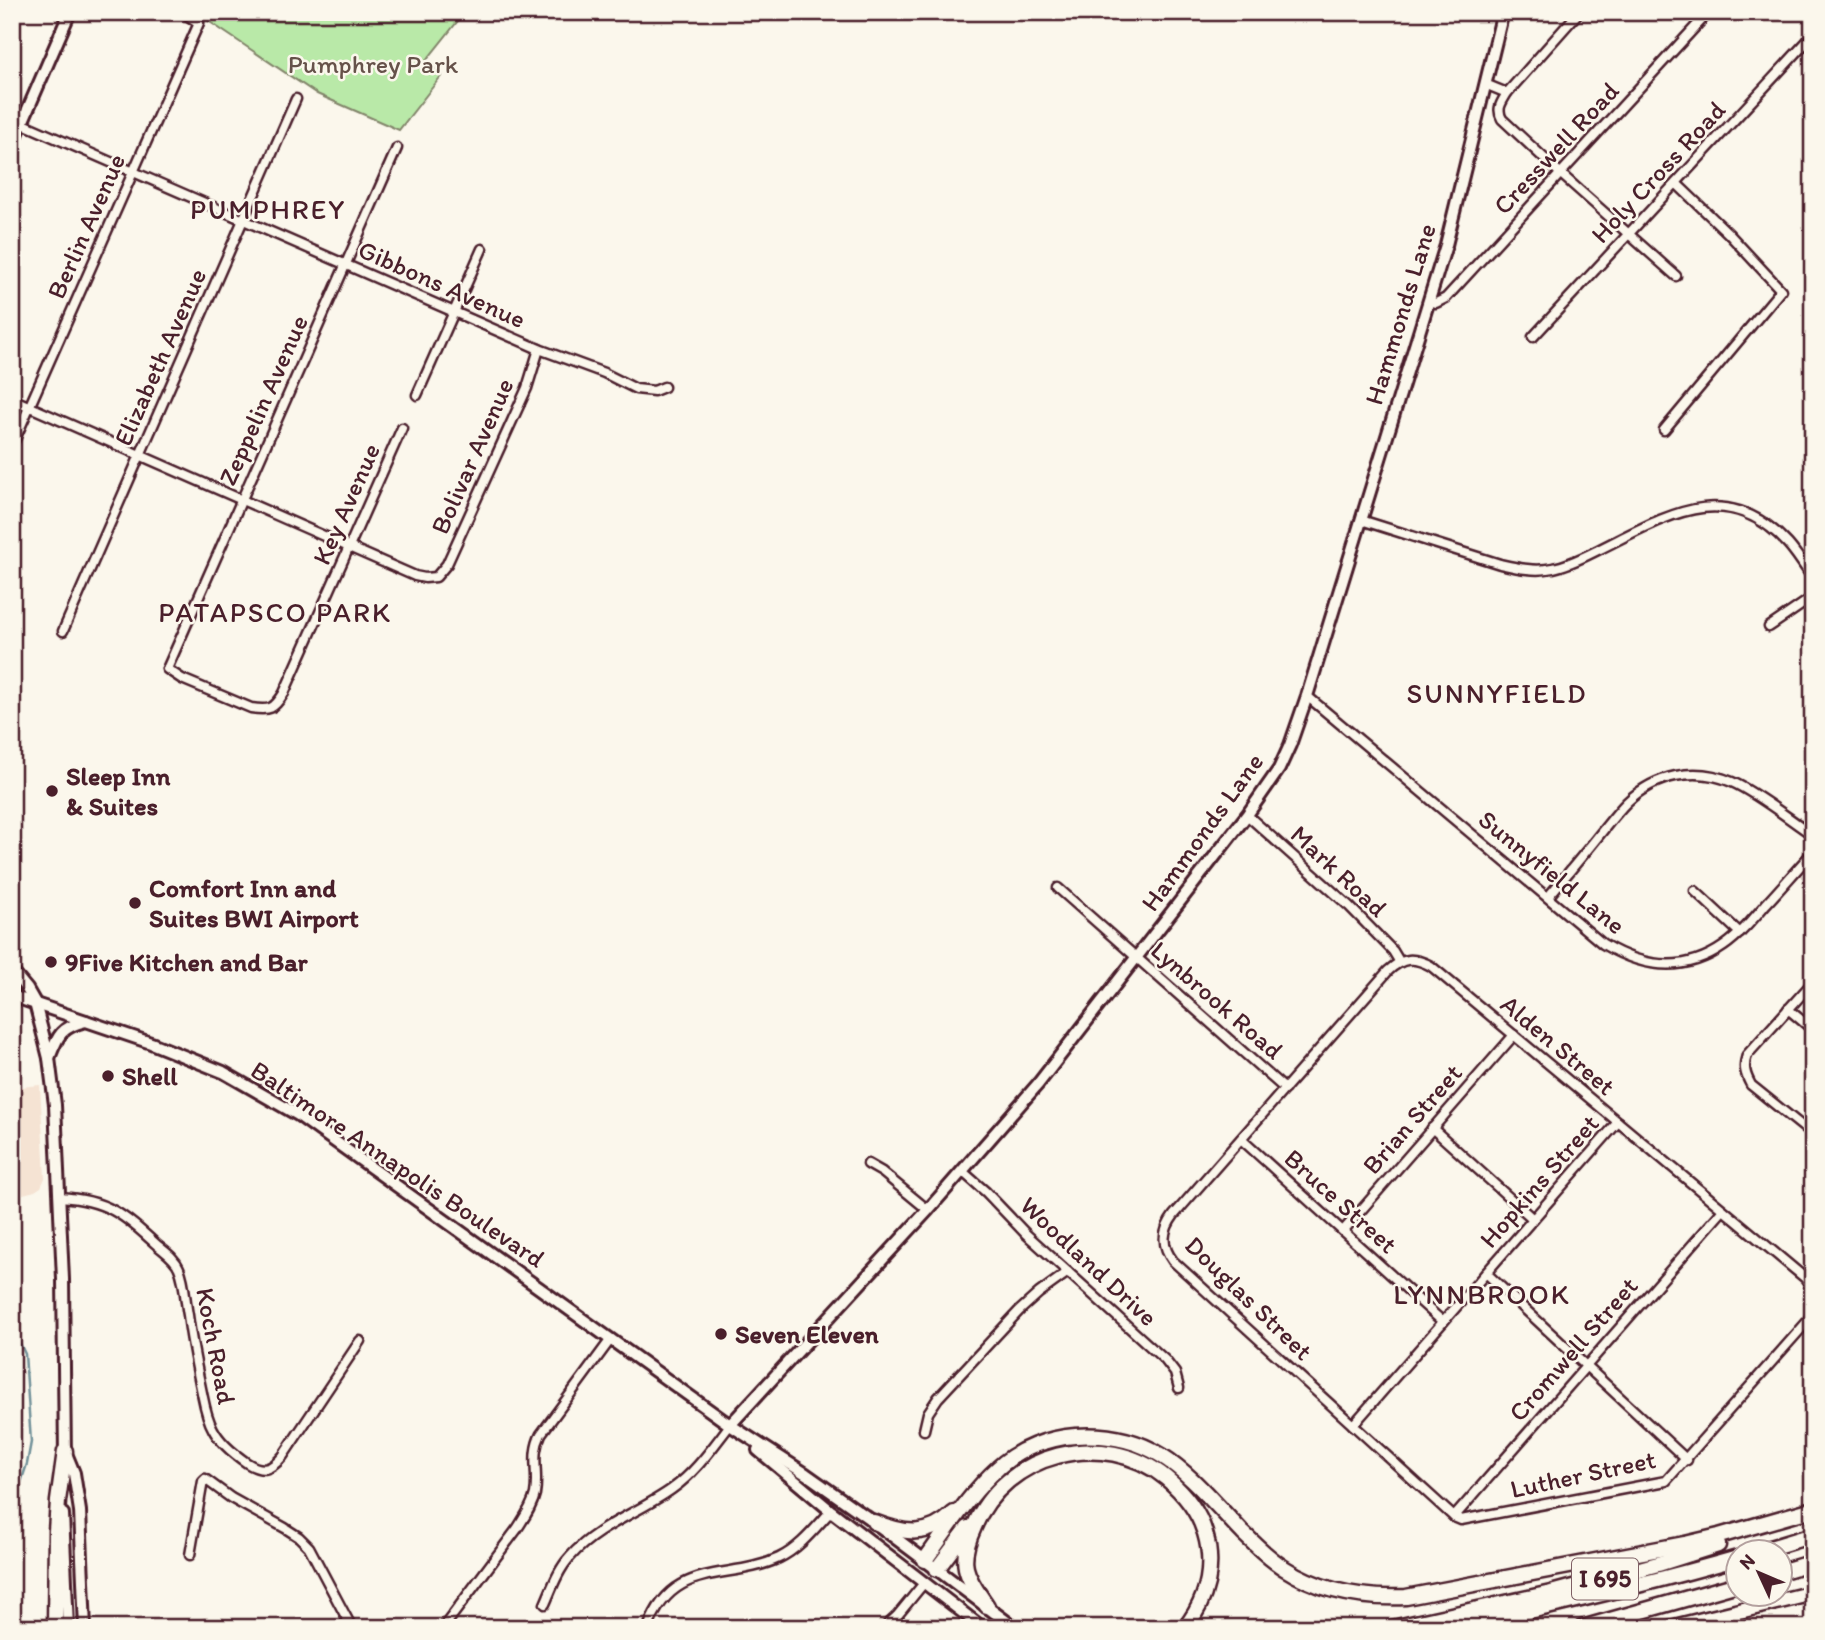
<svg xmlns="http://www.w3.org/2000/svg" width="1825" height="1640" viewBox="0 0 1825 1640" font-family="Itim,sans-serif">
	<rect width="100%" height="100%" fill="#fbf7ec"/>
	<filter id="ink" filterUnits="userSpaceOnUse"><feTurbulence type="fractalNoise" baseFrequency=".0143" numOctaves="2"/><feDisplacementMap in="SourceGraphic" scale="14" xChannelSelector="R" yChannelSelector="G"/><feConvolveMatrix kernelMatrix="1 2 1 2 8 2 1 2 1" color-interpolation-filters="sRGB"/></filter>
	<g filter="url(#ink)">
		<!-- built -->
		<path fill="#f5e3d3" d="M40 1085 45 1178 41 1187 35 1191 12 1197V1088Z"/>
		<!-- green -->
		<path fill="#b9e9a8" stroke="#82846a" stroke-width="2" d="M195 12H465L426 61 442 75 399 130 317 94Z"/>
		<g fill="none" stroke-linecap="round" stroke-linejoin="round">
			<!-- stream -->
			<path stroke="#72929a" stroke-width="2.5" d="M12 1327 25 1354 31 1442 27 1464 18 1491 15 1508 17 1525 12 1538"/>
			<defs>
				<g id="street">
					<path d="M1485 84 1507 93 1579 12"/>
					<path d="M1507 93C1502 102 1496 108 1502 119L1561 174 1676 276"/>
					<path d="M12 119 539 349 604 373 636 389 654 391 664 387"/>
					<path d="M397 148 167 669 182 679 251 708C270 711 274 709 284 693L402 428"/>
					<path d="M1429 301 1436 303 1446 298 1709 12"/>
					<path d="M1533 337 1813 35"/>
					<path d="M417 395 482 249"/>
					<path d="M12 399 415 576 425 578 436 577 447 564 527 388 539 349"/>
					<path d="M1664 430 1781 290 1728 233 1676 183"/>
					<path d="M12 446 199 23 182 12"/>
					<path d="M1361 520 1500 564C1518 568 1535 572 1553 568 1569 565 1584 557 1598 550 1665 517 1726 476 1788 544 1797 554 1805 567 1813 579"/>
					<path d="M1769 627 1813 597"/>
					<path d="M63 631 296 99"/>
					<path d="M1307 696 1603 944C1643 968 1684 974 1724 946 1740 935 1753 919 1766 904 1782 887 1797 869 1813 852"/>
					<path d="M1247 815 1349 906 1393 951 1399 961"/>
					<path d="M1058 888 1285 1089"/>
					<path d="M1695 891 1740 933"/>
					<path d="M1548 897C1564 878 1580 859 1596 839 1606 827 1616 813 1627 802 1655 775 1695 766 1732 782 1757 793 1789 819 1813 835"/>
					<path d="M1813 982 1747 1055C1743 1067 1745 1074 1751 1085L1813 1135"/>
					<path d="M1788 1009 1813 1030"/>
					<path d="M1432 1128 1533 1219"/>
					<path d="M1241 1139 1443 1322"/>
					<path d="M868 1164 882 1172 928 1210"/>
					<path d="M962 1171 986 1192 1026 1234 1165 1360 1175 1373 1179 1388"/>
					<path d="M60 1197C107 1200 123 1214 157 1245 165 1252 175 1258 179 1268 185 1282 185 1300 188 1315 191 1340 196 1364 201 1388 204 1402 206 1417 213 1429 220 1443 234 1454 247 1463 263 1473 271 1470 283 1456L360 1341"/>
					<path d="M1343 1231 1514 1035"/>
					<path d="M1486 1273 1687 1460"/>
					<path d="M1813 1289 1805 1278 1431 966C1414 957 1403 957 1388 971L1174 1215C1162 1231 1161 1245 1173 1261L1454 1517 1461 1520 1666 1481 1807 1322 1813 1312"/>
					<path d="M1353 1425 1618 1122"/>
					<path d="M924 1430 928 1413 938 1398 1019 1311 1039 1293 1068 1272"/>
					<path d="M1454 1517 1723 1210"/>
					<path d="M190 1555 203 1481 205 1479 231 1498 285 1528 299 1537 309 1547 352 1628"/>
					<path d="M545 1604C552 1588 558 1570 570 1557 597 1526 640 1512 672 1489 696 1472 712 1448 730 1425"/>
					<path d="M443 1628 517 1529C524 1518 532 1507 535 1494 539 1472 530 1456 541 1434L611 1339"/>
					<path d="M648 1628C673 1559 728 1582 779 1558 800 1548 815 1528 831 1511"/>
					<path d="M884 1628 897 1616 924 1583"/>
				</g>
				<g id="secondary">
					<path d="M12 146 70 12"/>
					<path d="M12 971 27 989 35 1003 49 1058 55 1105 63 1279 65 1456"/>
					<path d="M12 996 151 1043 223 1072 298 1115 730 1425 806 1474 874 1522 1015 1628"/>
					<path d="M49 1058C58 1035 61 1027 86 1021"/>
					<path d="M730 1425 928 1210 1038 1084 1247 815 1279 769 1290 745 1307 696 1446 245 1503 12"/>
					<path d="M758 1450 831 1511 983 1628"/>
					<path d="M65 1451 74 1473 80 1511 85 1628"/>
					<path d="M63 1514 68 1628"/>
				</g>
				<g id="highway">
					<path d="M874 1522C905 1534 928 1538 954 1513"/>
					<path d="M1757 1552 1813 1535"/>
					<path d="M925 1560C948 1529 969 1494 998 1468 1018 1449 1048 1438 1075 1436 1159 1430 1191 1479 1243 1533 1256 1545 1268 1558 1284 1568 1321 1592 1362 1599 1406 1597L1685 1544 1719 1536 1813 1509"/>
					<path d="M937 1569 968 1528"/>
					<path d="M1780 1572 1813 1562"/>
					<path d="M987 1606C979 1594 969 1582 966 1568 963 1554 968 1540 974 1527 1005 1453 1103 1427 1166 1478 1184 1493 1198 1510 1205 1533 1215 1567 1207 1600 1185 1628"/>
					<path d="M55 1628 56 1531 58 1501 65 1451"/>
					<path d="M204 1628H222"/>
					<path d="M1392 1628 1551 1593 1658 1564 1718 1545"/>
					<path d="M1454 1628C1550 1607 1644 1585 1738 1558"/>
					<path d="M1582 1628 1738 1584"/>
					<path d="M1670 1628 1813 1593"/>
				</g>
			</defs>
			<!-- street casing -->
			<use href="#street" stroke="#4a1f2b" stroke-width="13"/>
			<!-- secondary casing -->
			<use href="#secondary" stroke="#4a1f2b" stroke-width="16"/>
			<!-- highway casing -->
			<use href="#highway" stroke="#4a1f2b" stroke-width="19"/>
			<!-- street -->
			<use href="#street" stroke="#fbf7ec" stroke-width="8"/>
			<!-- secondary -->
			<use href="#secondary" stroke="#fbf7ec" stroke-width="10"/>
			<!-- highway -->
			<use href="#highway" stroke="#fbf7ec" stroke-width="14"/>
		</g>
	</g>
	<!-- markers -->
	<g fill="#4a1f2b" stroke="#fbf7ec" stroke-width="2.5">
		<circle cx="52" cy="791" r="7"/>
		<circle cx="135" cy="903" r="7"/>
		<circle cx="51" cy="962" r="7"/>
		<circle cx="108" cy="1076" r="7"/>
		<circle cx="721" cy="1334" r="7"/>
	</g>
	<g text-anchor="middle" stroke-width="5" stroke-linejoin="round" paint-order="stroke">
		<!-- shield labels -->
		<rect fill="#fbf7ec" stroke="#7f6065" stroke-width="2" x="1572" y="1558.5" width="66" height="41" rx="5"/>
		<g font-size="24" font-weight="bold" fill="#4a1f2b">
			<text x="1605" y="1587">I 695</text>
		</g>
		<!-- park labels -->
		<g font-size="26" fill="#66524a" stroke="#fbf7ec">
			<text x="373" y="73">Pumphrey Park</text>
		</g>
		<!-- street labels -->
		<g font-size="26" fill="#4a1f2b" stroke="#fbf7ec">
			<text transform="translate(1556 148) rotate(-47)" y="9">Cresswell Road</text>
			<text transform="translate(1658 172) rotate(-47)" y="9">Holy Cross Road</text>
			<text transform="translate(86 226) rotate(-66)" y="9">Berlin Avenue</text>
			<text transform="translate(442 284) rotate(24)" y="9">Gibbons Avenue</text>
			<text transform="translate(1400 314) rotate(-73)" y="9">Hammonds Lane</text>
			<text transform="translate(160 357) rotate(-66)" y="9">Elizabeth Avenue</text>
			<text transform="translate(263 400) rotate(-66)" y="9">Zeppelin Avenue</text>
			<text transform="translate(472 456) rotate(-66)" y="9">Bolivar Avenue</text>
			<text transform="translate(346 504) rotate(-66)" y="9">Key Avenue</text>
			<text transform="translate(1202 832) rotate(-54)" y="9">Hammonds Lane</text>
			<text transform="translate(1339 871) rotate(43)" y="9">Mark Road</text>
			<text transform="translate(1552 872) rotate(39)" y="9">Sunnyfield Lane</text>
			<text transform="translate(1217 1000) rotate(41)" y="9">Lynbrook Road</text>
			<text transform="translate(1558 1045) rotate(40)" y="9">Alden Street</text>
			<text transform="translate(1412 1119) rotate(-49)" y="9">Brian Street</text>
			<text transform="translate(398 1164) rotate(34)" y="9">Baltimore Annapolis Boulevard</text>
			<text transform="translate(1539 1181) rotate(-49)" y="9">Hopkins Street</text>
			<text transform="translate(1341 1201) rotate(42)" y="9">Bruce Street</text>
			<text transform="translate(1089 1261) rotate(43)" y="9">Woodland Drive</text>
			<text transform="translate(1249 1298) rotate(44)" y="9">Douglas Street</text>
			<text transform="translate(216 1346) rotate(79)" y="9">Koch Road</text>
			<text transform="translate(1573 1349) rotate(-49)" y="9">Cromwell Street</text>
			<text transform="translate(1583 1474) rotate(-12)" y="9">Luther Street</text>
		</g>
		<!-- poi labels -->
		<g font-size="26" font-weight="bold" fill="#4a1f2b" stroke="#fbf7ec" text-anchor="start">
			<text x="66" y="785">Sleep Inn<tspan x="66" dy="30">&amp; Suites</tspan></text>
			<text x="149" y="897">Comfort Inn and<tspan x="149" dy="30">Suites BWI Airport</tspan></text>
			<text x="65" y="971">9Five Kitchen and Bar</text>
			<text x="122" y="1085">Shell</text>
			<text x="735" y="1343">Seven Eleven</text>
		</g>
		<!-- neighbourhood labels -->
		<g font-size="28" letter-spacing="2" fill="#4a1f2b" stroke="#fbf7ec">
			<text x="268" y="219">PUMPHREY</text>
			<text x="275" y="622">PATAPSCO PARK</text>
			<text x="1497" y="703">SUNNYFIELD</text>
			<text x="1482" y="1304">LYNNBROOK</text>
		</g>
	</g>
	<!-- margin -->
	<rect width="1825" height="1640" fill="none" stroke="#fbf7ec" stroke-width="42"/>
	<rect x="21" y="21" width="1783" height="1598" fill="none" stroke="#4a1f2b" stroke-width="2.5" filter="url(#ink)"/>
	<!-- north arrow -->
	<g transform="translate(1759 1573) rotate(314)"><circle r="33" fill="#fbf7ec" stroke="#b4a19f" stroke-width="2"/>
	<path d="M0-5L12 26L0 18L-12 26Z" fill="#4a1f2b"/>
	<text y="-10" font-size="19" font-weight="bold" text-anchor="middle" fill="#4a1f2b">N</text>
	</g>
</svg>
